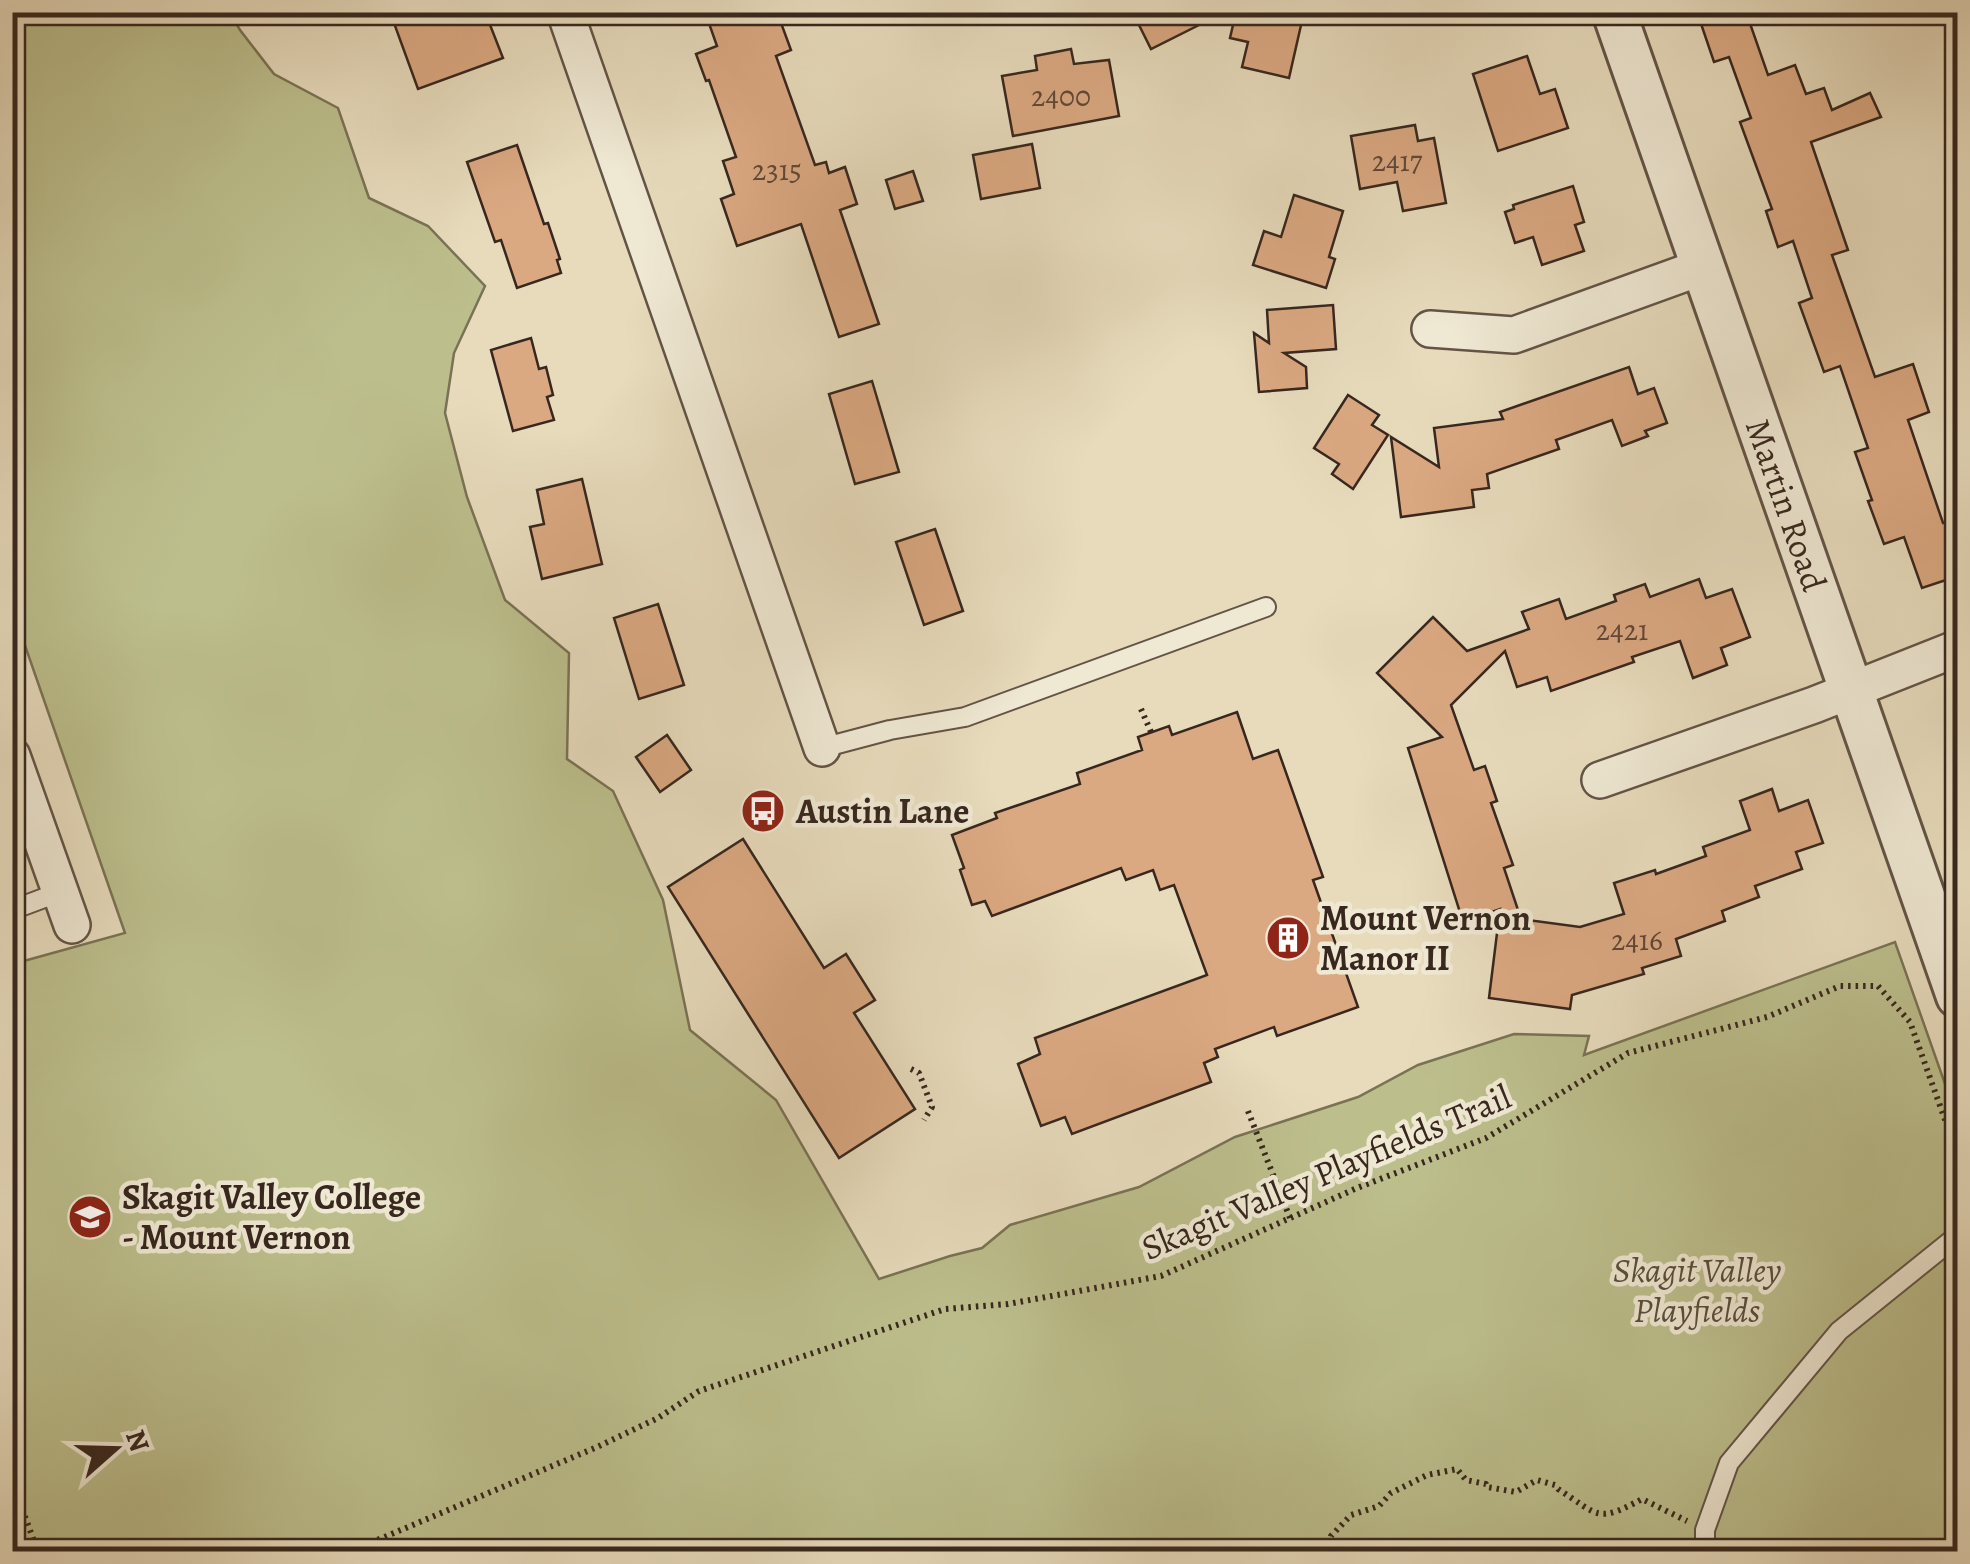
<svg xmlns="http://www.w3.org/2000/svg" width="1970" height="1564" viewBox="0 0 1970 1564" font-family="Alegreya,serif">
	<rect width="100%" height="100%" fill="#e7dbbc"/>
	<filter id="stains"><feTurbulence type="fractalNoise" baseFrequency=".002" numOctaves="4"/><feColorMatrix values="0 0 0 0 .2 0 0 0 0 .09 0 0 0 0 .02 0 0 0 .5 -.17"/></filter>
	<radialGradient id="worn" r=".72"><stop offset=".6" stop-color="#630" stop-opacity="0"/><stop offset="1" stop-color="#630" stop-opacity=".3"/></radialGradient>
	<!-- green -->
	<path fill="#bcbe8c" stroke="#7a7255" stroke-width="2.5" d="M12 13H230L240 30 274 74 338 108 369 198 428 226 485 286 454 353 445 413 467 497 505 600 569 653 567 759 613 791 663 900 690 1030 776 1100 879 1279 950 1256 982 1248 1010 1225 1139 1187 1235 1137 1358 1097 1418 1065 1514 1034 1589 1036 1584 1055 1895 942 1957 1118V1551H13V964L125 933 13 611Z"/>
	<!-- building -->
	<g fill="#daa881" stroke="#37271e" stroke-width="2.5">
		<path d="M390 12H485L503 58 418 89Z"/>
		<path d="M705 12H777L791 50 776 56 815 165 826 162 829 173 845 167 857 204 840 210 879 324 839 337 801 224 737 246 721 199 734 194 723 161 736 157 709 80 706 81 696 54 717 46Z"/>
		<path d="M1236 12H1304L1289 78 1242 67 1248 42 1230 38Z"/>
		<path d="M1697 12H1746L1768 75 1795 65 1806 94 1824 88 1832 110 1870 93 1881 117 1811 142 1848 250 1832 255 1875 377 1913 364 1929 412 1908 420 1943 523 1958 518V576L1922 588 1904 537 1884 544 1868 501 1872 500 1855 452 1868 448 1840 366 1824 372 1799 303 1812 298 1793 241 1778 247 1766 211 1772 209 1740 122 1751 118 1729 57 1714 62Z"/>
		<path d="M1133 13H1223L1151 49Z"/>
		<path d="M1071 49 1074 64 1109 60 1119 116 1013 136 1002 76 1037 70 1035 56Z"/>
		<path d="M1527 56 1540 94 1555 89 1568 128 1498 151 1473 74Z"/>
		<path d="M1415 125 1418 141 1434 138 1446 203 1403 211 1397 182 1360 189 1351 136Z"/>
		<path d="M1032 144 1040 188 981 199 973 155Z"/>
		<path d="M517 145 544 224 548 223 560 259 557 260 561 273 517 288 501 240 495 242 467 162Z"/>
		<path d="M913 171 923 201 895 209 886 180Z"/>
		<path d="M1573 186 1584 222 1575 225 1584 251 1542 265 1533 237 1515 243 1505 212 1514 209 1513 205Z"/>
		<path d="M1294 195 1343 211 1329 257 1335 259 1326 288 1253 265 1264 231 1281 237Z"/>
		<path d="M1333 305 1336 349 1284 353 1306 367 1307 388 1259 392 1254 333 1269 343 1267 310Z"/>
		<path d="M531 338 539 369 546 367 553 395 547 397 554 420 513 431 491 350Z"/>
		<path d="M1629 367 1638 394 1654 388 1667 423 1645 431 1648 436 1622 446 1612 420 1556 440 1559 449 1487 474 1489 488 1472 490 1474 507 1401 517 1391 437 1439 467 1434 428 1503 419 1500 412Z"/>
		<path d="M872 381 899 472 855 484 829 394Z"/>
		<path d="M1348 395 1379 415 1372 425 1388 435 1353 489 1332 474 1339 464 1314 448Z"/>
		<path d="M582 479 602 564 542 579 530 527 544 524 537 490Z"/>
		<path d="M935 529 963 611 924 625 896 542Z"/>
		<path d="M1699 579 1706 598 1732 589 1750 637 1721 648 1727 665 1693 678 1680 641 1632 657 1634 662 1551 691 1547 677 1517 687 1505 651 1451 705 1474 770 1485 766 1497 801 1491 803 1513 865 1504 868 1521 919 1580 927 1624 914 1614 883 1655 870 1656 874 1706 856 1703 847 1750 830 1740 801 1772 789 1779 811 1808 800 1823 843 1796 852 1802 869 1755 886 1759 897 1722 911 1725 921 1676 939 1681 956 1642 968 1644 974 1572 995 1570 1009 1489 998 1500 909 1463 922 1408 748 1442 737 1377 673 1433 617 1467 651 1529 629 1522 612 1559 599 1566 619 1616 601 1614 595 1645 584 1650 597Z"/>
		<path d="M658 604 684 685 639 699 614 618Z"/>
		<path d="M1237 712 1253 759 1278 750 1323 877 1313 880 1358 1007 1277 1036 1274 1027 1215 1049 1218 1057 1204 1063 1211 1082 1072 1134 1065 1117 1041 1126 1018 1064 1040 1054 1035 1038 1207 975 1174 885 1160 890 1153 870 1126 880 1121 868 992 916 985 901 972 905 960 870 964 868 952 835 997 818 995 813 1080 784 1077 773 1142 750 1138 737 1169 726 1172 735Z"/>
		<path d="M667 735 691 770 660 792 636 757Z"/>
		<path d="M743 839 824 968 846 954 875 1000 854 1013 915 1109 839 1158 668 887Z"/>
	</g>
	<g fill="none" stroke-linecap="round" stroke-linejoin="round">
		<defs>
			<g id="service">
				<path d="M822 748 890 730 965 717 1266 607"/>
				<path d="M12 910 60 892"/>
				<path d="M1705 1552V1530L1729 1463 1839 1331 1958 1235"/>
			</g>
			<g id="minor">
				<path d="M565 12 822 748"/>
				<path d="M1430 329 1514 335 1702 267"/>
				<path d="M12 756 72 925"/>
				<path d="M1600 780 1814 705 1958 648"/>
			</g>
			<g id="tertiary">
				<path id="s1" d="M1614 12 1958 996"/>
			</g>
		</defs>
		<!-- service casing -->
		<use href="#service" stroke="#635446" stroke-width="22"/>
		<!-- minor casing -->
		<use href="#minor" stroke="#635446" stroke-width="40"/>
		<!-- tertiary casing -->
		<use href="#tertiary" stroke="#635446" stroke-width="48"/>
		<!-- path -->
		<g stroke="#37271e" stroke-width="6" stroke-dasharray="2.5 5" stroke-linecap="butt">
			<path d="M1141 709 1151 732"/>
			<path d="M911 1069 919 1073 932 1107 924 1120"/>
			<path d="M1248 1111 1290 1218"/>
			<path d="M12 1481 38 1552"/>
			<path d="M376 1541 402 1552"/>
			<path d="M266 1552 375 1541 597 1447 658 1418 699 1391 945 1309 1008 1304 1161 1276 1357 1188 1486 1138 1628 1053 1767 1017 1840 986H1878L1910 1022 1958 1156"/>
			<path d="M1349 1552V1547L1346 1545 1339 1546 1330 1540 1331 1536 1351 1515 1379 1506 1391 1493 1427 1475 1457 1469 1466 1480 1486 1484 1487 1487 1516 1492 1537 1480 1555 1485 1558 1489C1599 1515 1596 1524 1642 1499L1687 1521"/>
		</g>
		<!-- service -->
		<use href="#service" stroke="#efe8d3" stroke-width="18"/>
		<!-- minor -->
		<use href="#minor" stroke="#efe8d3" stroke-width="35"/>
		<!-- tertiary -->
		<use href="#tertiary" stroke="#efe8d3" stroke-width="42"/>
	</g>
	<!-- icons -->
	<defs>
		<symbol id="bus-disc" viewBox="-11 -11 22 22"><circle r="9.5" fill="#8f2418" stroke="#efe8d3"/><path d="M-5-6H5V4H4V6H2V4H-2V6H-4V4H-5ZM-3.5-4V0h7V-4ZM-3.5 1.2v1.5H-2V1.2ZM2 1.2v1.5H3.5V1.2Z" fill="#fff"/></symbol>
		<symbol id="building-disc" viewBox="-11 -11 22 22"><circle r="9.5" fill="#8f2418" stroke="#efe8d3"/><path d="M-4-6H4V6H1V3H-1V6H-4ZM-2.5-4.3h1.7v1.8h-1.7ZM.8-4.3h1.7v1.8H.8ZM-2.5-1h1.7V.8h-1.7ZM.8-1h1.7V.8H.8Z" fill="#fff"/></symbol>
		<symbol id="university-disc" viewBox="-11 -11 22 22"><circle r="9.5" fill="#8f2418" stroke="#efe8d3"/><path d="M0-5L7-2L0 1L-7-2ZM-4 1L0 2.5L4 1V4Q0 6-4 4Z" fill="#fff"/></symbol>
	</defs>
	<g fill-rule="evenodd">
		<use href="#bus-disc" x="738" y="786" width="50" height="50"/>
		<use href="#building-disc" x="1263" y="913" width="50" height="50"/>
		<use href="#university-disc" x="65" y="1192" width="50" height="50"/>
	</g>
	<g text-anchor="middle" stroke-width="9" stroke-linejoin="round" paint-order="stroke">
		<!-- number labels -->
		<g font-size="30" fill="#604737">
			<text x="1061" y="106">2400</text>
			<text x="1397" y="171">2417</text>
			<text x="777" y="180">2315</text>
			<text x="1622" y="640">2421</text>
			<text x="1637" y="950">2416</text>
		</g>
		<!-- street labels -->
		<g font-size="35" fill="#37271e" stroke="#efe8d3">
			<text dy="12" stroke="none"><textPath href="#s1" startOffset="522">Martin Road</textPath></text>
			<text transform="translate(1326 1172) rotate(-23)" y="12">Skagit Valley Playfields Trail</text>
		</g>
		<!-- poi labels -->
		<g font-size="35" font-weight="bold" fill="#37271e" stroke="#efe8d3" text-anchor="start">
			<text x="796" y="823">Austin Lane</text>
			<text x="1320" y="930">Mount Vernon<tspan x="1320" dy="40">Manor II</tspan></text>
			<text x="122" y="1209">Skagit Valley College<tspan x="122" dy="40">- Mount Vernon</tspan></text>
		</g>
		<!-- park labels -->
		<g font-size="35" font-style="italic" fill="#584d3a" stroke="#efe8d3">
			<text x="1697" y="1282">Skagit Valley<tspan x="1697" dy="40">Playfields</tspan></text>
		</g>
	</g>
	<!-- margin -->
	<rect width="1970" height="1564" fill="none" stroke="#e7dbbc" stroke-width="50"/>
	<rect x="15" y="15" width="1940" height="1534" fill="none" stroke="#37271e" stroke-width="5"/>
	<rect x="25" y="25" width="1920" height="1514" fill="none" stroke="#37271e" stroke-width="2.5"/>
	<!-- north arrow -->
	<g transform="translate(115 1449) rotate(70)" stroke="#efe8d3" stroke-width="8" paint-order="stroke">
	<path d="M0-8L18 38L0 25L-18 38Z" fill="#37271e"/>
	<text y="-15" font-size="28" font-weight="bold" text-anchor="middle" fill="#37271e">N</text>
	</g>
	<rect width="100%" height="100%" filter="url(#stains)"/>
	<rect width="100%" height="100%" fill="url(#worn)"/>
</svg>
